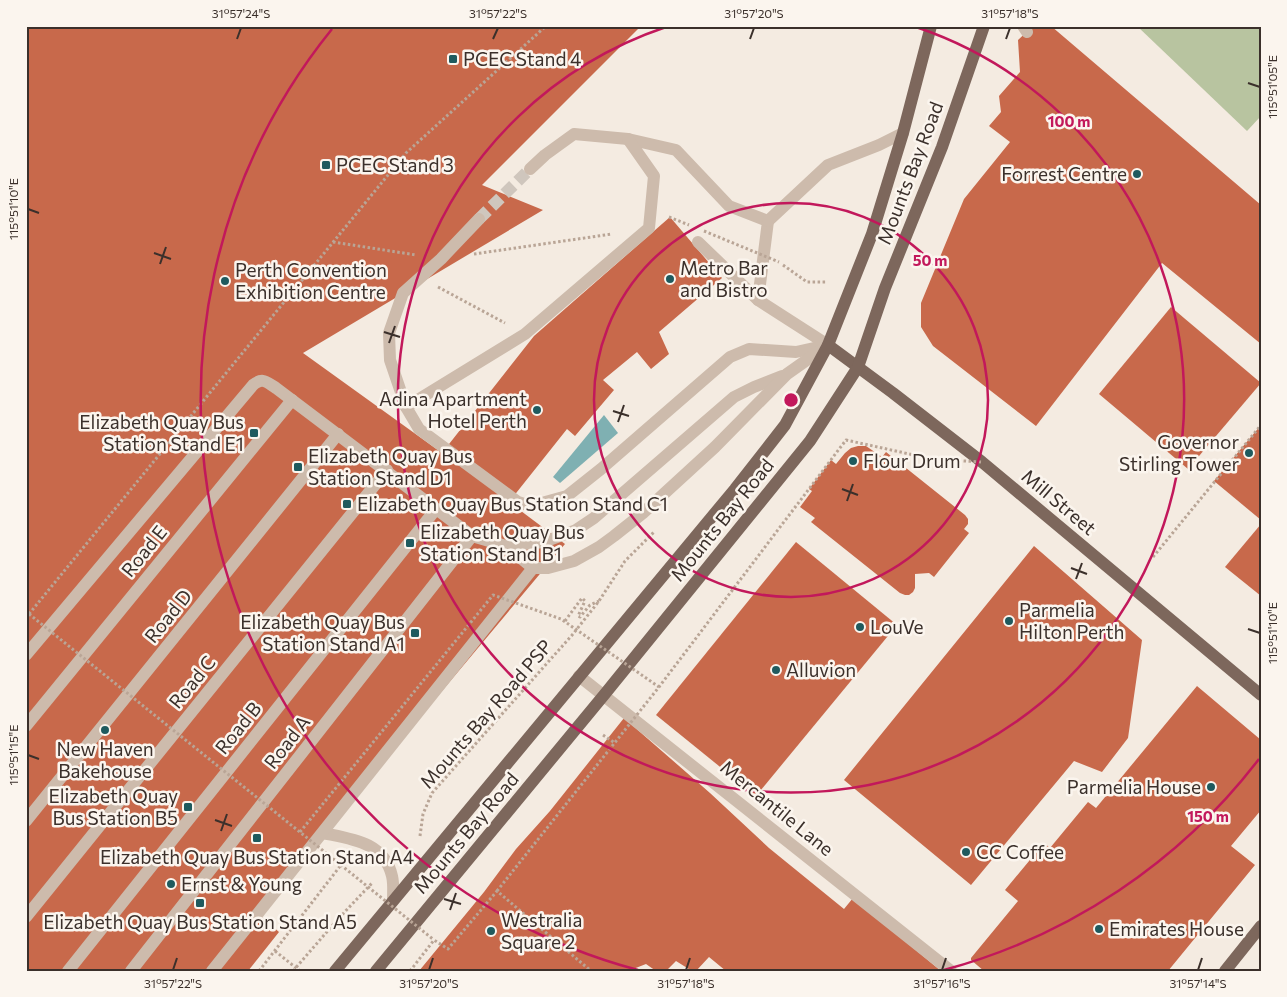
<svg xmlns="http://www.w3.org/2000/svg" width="1287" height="997" viewBox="0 0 1287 997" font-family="Commissioner,sans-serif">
	<rect width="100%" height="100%" fill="#f4ebe1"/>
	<!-- green -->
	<path fill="#b8c4a0" d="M1137 26H1261V116L1247 131Z"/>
	<!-- water -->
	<path fill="#7fb0b2" d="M604 415 618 433 560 483 553 477Z"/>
	<!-- building -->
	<g fill="#c8694b">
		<path d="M26 26H641L482 185 543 210 303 353 442 453 534 336 670 217 722 278 659 332 669 354 651 369 637 352 603 380 614 390 575 436 567 429 509 502 565 544 323 833 258 914 279 932 248 971H26Z"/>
		<path d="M1033 26H1051L1261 205V344L1162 263 1036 426 933 346 921 327V303L964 199 1010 142 989 126 1001 112 999 96 1020 72 1018 40Z"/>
		<path d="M1171 307 1261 383 1188 469 1099 394Z"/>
		<path d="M1261 425V520L1214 481Z"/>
		<path d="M858 446H866L882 457 886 452 965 515 968 519V524L964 529 969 533 934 577 929 573 915 574V588L913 592 909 595H905L900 593 811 522 815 518 800 507 812 491 809 489 831 460 836 464 845 453 851 448Z"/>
		<path d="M1261 524V596L1225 567Z"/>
		<path d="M796 542 897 625 756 796 656 715Z"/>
		<path d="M1034 546 1142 640 1128 738 1102 772 1074 761 971 885 844 780Z"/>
		<path d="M1197 686 1261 740V810L1231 846 1255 865 1168 971H984L971 960V958L1018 901 1005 890 1044 843 1050 848 1088 802 1096 808Z"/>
		<path d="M624 718 710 793 769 848 844 909 853 898 941 971H726L709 957 696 971H692L676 961 666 971H656L646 964 628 971H419L484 892 516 849 550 811Z"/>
	</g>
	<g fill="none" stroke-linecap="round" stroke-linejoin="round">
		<!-- minor-tunnel -->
		<path stroke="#cfc6bd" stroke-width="12" stroke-dasharray="12 6" stroke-linecap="butt" d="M479 219 530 169"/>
		<!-- path -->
		<g stroke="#b9a596" stroke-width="3" stroke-dasharray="2.5 2.5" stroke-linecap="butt">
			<path d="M669 217 689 225"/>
			<path d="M333 242 416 255"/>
			<path d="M474 254 612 234"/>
			<path d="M783 265 807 282H826"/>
			<path d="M438 287 505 323"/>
			<path d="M1153 557 1261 425"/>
			<path d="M29 614 406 153 546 26"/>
			<path d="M565 621 582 598 585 601 578 616 580 617 590 605 599 601"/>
			<path d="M603 735 615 743"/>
			<path d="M420 836 423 814 432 793 573 634 599 601 625 561 654 532"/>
			<path d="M259 971 341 865"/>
			<path d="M293 971 338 919 373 882"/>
			<path d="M410 971 434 940 448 949 497 891 591 971"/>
		</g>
		<!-- minor -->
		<g stroke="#cdbbac" stroke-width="12">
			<path d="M1023 26 1027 32"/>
			<path d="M530 169 545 155 574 134 628 139 676 150 729 206 768 221 758 300"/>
			<path d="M479 219 441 259 403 293 389 333 390 360 406 407 419 429 518 502 531 506 567 496 601 469 730 357 749 349 796 352 823 346"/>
			<path d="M768 221 828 165 879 145 903 133"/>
			<path d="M698 242 758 300 828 345"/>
			<path d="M406 407 525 334 649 228 654 176 628 139"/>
			<path d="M506 546 544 542 576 530 594 518 734 397 754 387 782 376"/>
			<path d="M26 655 253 385C263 377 266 382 276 388L472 536 506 546 533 568H548L574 561 599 547 614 536 643 513 715 447 787 374 828 345"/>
			<path d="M579 676 951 971"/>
			<path d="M26 726 292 400"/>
			<path d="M26 821 338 434"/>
			<path d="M323 833C352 839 384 842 392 876 394 884 393 892 393 900"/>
			<path d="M26 917 387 470"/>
			<path d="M68 971 436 509"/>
			<path d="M131 971 472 536"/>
			<path d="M212 971 533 568"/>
		</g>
		<!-- major -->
		<g stroke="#7d675c" stroke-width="12">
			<path d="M828 345 893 393 982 462 1261 695"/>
			<path d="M335 971 735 489 785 425 828 345 872 234 903 133 931 26"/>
			<path d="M376 971 604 695 810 441 858 367 885 288 942 147 984 26"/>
			<path d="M1225 971 1261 926"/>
		</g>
		<!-- path-bridge -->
		<g stroke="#b9a596" stroke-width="3" stroke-dasharray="2.5 2.5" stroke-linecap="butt">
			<path d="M704 231 779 262"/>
			<path d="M29 614 434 940"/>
			<path d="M300 832 493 595 561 619 659 687"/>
			<path d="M497 891 659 687 846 440 932 459 982 462"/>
			<path d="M275 951 300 971"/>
		</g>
	</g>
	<!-- ticks -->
	<path fill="none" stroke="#3b302b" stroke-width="2" d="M237 39 241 28M493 39 498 28M750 39 754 28M1006 39 1010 28M1248 83 1260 87M28 209 39 213M154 253 171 259M160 264 166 247M384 332 400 337M389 343 395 326M613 411 629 416M618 422 624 405M842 489 858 495M847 501 853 484M1071 568 1087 574M1076 579 1082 563M1248 629 1260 633M28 755 39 759M215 820 232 826M221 831 227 814M444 899 461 904M450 910 456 893M173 970 177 958M429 970 433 958M686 970 690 958M942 970 946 958M1198 970 1202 958"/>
	<!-- distance rings -->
	<g fill="none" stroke="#c2185b" stroke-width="2.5">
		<circle cx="791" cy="400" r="197"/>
		<path d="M916 27A393 393 0 1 1 666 27"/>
		<path d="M1259 759A590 590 0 0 1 944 970M638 970A590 590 0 0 1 332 29"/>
	</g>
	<!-- markers -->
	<g fill="#1f5a5e" stroke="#fbf5ee" stroke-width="2">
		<rect x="448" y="54" width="10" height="10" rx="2.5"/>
		<rect x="321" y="160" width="10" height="10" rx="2.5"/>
		<circle cx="1137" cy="174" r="5"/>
		<circle cx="670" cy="279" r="5"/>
		<circle cx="225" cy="281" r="5"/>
		<circle cx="537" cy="410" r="5"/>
		<rect x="249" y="428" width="10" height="10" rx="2.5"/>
		<circle cx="1249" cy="453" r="5"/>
		<circle cx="853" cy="461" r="5"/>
		<rect x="293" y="462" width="10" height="10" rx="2.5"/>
		<rect x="342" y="499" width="10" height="10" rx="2.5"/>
		<rect x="405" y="538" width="10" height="10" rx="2.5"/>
		<circle cx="1009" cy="621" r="5"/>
		<circle cx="860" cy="627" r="5"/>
		<rect x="410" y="628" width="10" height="10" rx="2.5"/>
		<circle cx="776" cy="670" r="5"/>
		<circle cx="105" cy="730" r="5"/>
		<circle cx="1211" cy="787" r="5"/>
		<rect x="183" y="802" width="10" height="10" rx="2.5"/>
		<rect x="252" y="833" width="10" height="10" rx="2.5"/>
		<circle cx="966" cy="852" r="5"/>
		<circle cx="171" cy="884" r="5"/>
		<rect x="195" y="898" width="10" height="10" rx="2.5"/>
		<circle cx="1099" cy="929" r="5"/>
		<circle cx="491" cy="931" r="5"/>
	</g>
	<g text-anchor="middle" stroke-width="5" stroke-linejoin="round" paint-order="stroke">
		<!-- poi labels -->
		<g font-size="19" fill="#3b302b" stroke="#fbf5ee" text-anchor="start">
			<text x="463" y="66">PCEC Stand 4</text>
			<text x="336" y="172">PCEC Stand 3</text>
			<text x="1127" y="181" text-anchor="end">Forrest Centre</text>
			<text x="680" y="275">Metro Bar<tspan x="680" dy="22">and Bistro</tspan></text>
			<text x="235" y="277">Perth Convention<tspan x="235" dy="22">Exhibition Centre</tspan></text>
			<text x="527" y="406" text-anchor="end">Adina Apartment<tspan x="527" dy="22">Hotel Perth</tspan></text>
			<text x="244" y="429" text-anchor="end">Elizabeth Quay Bus<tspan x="244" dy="22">Station Stand E1</tspan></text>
			<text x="1239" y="449" text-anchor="end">Governor<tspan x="1239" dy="22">Stirling Tower</tspan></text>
			<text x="308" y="463">Elizabeth Quay Bus<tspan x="308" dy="22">Station Stand D1</tspan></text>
			<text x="863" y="468">Flour Drum</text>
			<text x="357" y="511">Elizabeth Quay Bus Station Stand C1</text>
			<text x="420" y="539">Elizabeth Quay Bus<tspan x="420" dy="22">Station Stand B1</tspan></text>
			<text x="1019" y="617">Parmelia<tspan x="1019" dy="22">Hilton Perth</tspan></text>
			<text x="405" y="629" text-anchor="end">Elizabeth Quay Bus<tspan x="405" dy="22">Station Stand A1</tspan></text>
			<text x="870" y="634">LouVe</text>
			<text x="786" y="677">Alluvion</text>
			<text x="105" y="756" text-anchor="middle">New Haven<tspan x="105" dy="22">Bakehouse</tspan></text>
			<text x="1201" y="794" text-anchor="end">Parmelia House</text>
			<text x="178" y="803" text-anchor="end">Elizabeth Quay<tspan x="178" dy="22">Bus Station B5</tspan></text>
			<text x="976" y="859">CC Coffee</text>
			<text x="257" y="864" text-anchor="middle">Elizabeth Quay Bus Station Stand A4</text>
			<text x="181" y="891">Ernst &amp; Young</text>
			<text x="501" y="927">Westralia<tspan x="501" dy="22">Square 2</tspan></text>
			<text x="200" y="929" text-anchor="middle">Elizabeth Quay Bus Station Stand A5</text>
			<text x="1109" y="936">Emirates House</text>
		</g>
		<!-- street labels -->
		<g font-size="19" fill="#3b302b" stroke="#fbf5ee">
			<text transform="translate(910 173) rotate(-69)" y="7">Mounts Bay Road</text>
			<text transform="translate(1059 502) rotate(40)" y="7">Mill Street</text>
			<text transform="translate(722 520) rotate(-51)" y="7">Mounts Bay Road</text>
			<text transform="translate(144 551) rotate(-51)" y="7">Road E</text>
			<text transform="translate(168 616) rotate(-51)" y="7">Road D</text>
			<text transform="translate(192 682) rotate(-51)" y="7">Road C</text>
			<text transform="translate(486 714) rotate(-49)" y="7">Mounts Bay Road PSP</text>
			<text transform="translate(238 728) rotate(-51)" y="7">Road B</text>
			<text transform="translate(287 742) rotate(-52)" y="7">Road A</text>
			<text transform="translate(777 808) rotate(39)" y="7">Mercantile Lane</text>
			<text transform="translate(466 833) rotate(-50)" y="7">Mounts Bay Road</text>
		</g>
	</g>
	<circle cx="791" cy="400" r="8" fill="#c2185b" stroke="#fbf5ee" stroke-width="2.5"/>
	<g font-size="15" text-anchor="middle" font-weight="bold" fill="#c2185b" stroke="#fbf5ee" stroke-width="5" stroke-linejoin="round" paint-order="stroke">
		<text x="1069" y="127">100 m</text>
		<text x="930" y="266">50 m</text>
		<text x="1208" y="822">150 m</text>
	</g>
	<!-- border -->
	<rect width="1287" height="997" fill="none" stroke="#fbf5ee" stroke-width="55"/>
	<rect x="28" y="28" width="1232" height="942" fill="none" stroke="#3b302b" stroke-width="2"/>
	<g font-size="12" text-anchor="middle" fill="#3b302b">
		<text x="241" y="18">31°57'24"S</text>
		<text x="498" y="18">31°57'22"S</text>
		<text x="754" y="18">31°57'20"S</text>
		<text x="1010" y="18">31°57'18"S</text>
		<text transform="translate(1273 87) rotate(-90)" y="4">115°51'05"E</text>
		<text transform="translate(14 209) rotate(-90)" y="4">115°51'10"E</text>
		<text transform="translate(1273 633) rotate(-90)" y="4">115°51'10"E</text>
		<text transform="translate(14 755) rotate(-90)" y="4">115°51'15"E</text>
		<text x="173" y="988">31°57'22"S</text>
		<text x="429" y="988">31°57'20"S</text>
		<text x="686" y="988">31°57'18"S</text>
		<text x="942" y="988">31°57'16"S</text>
		<text x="1198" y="988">31°57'14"S</text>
	</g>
</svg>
